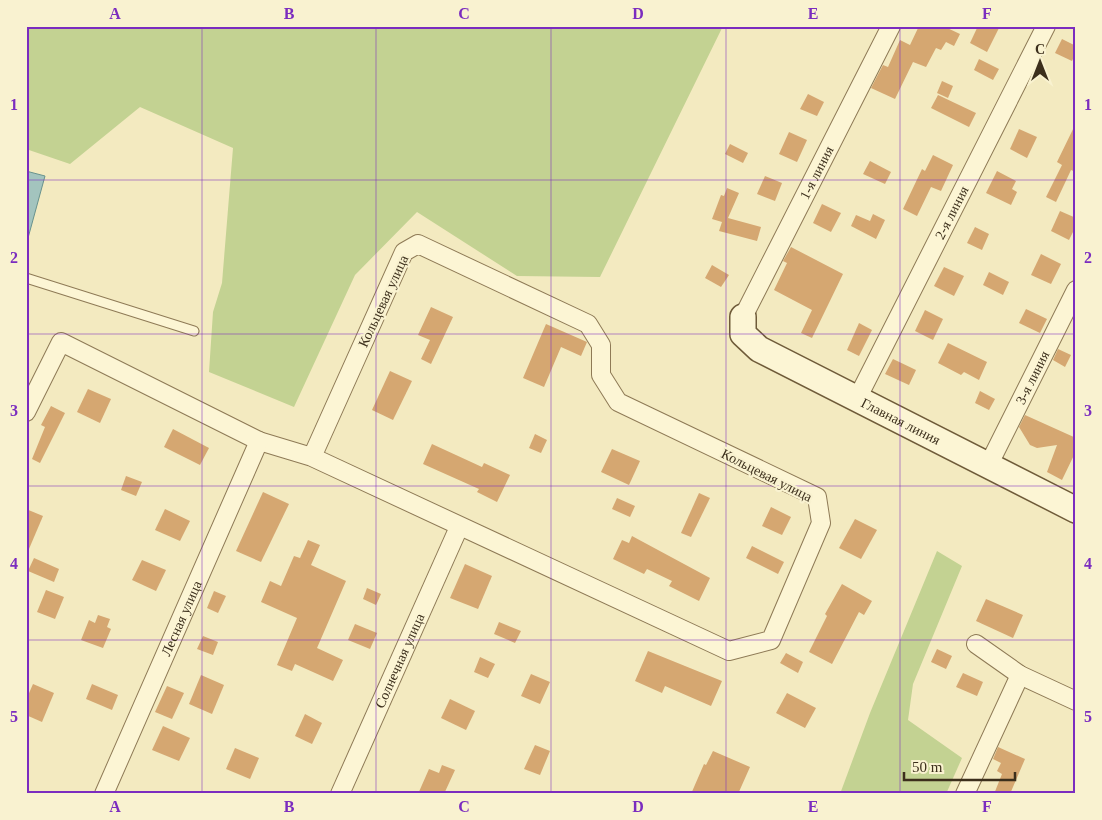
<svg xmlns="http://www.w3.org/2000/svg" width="1102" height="820" viewBox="0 0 1102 820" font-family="'Times New Roman',serif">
	<rect width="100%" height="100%" fill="#f3eac0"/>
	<!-- green -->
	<g fill="#c3d292">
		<path d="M26 26H723L600 277 517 276 417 212 355 275 294 407 209 372 213 312 222 283 233 148 140 107 70 164 26 149Z"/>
		<path d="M937 551 962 566 913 684 908 720 962 758 946 794H840L870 713Z"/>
	</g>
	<!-- water -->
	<path fill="#a3c4be" stroke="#69938e" d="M26 171 45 176 28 238 26 237Z"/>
	<!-- building -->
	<g fill="#d5a771">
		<path d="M919 26H943L960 34 954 46 946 42 941 50 936 48 926 67 913 62 895 99 871 88 883 65 888 67 900 40 910 45Z"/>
		<path d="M978 26H1000L987 52 970 43Z"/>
		<path d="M1062 39 1076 46V53L1072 61 1055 53Z"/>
		<path d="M979 59 999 69 993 80 974 70Z"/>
		<path d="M942 81 953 86 948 98 937 93Z"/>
		<path d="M808 94 824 102 817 116 800 109Z"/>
		<path d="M938 95 976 113 969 127 931 108Z"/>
		<path d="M1076 123V172L1071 170 1056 202 1046 197 1062 165 1057 162Z"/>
		<path d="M1019 129 1037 137 1027 158 1010 149Z"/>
		<path d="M789 132 807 140 797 162 779 154Z"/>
		<path d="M730 144 748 153 743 163 725 154Z"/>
		<path d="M933 155 953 165 941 191 931 187 917 216 903 209 922 169 925 171Z"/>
		<path d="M870 161 891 172 885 184 863 174Z"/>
		<path d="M997 171 1016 181 1012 189 1017 192 1011 205 986 193Z"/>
		<path d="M765 176 782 183 775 201 757 194Z"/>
		<path d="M727 188 739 193 728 218 761 227 757 241 719 231 722 222 712 219 721 195 724 196Z"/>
		<path d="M822 204 841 213 831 232 813 223Z"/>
		<path d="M1060 211 1076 218V226L1069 240 1051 231Z"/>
		<path d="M873 214 885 220 876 239 851 226 856 215 870 221Z"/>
		<path d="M975 227 989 234 982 250 967 243Z"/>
		<path d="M791 247 843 274 812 338 801 333 812 310 774 290 787 263 783 261Z"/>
		<path d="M1041 254 1061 264 1051 284 1031 275Z"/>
		<path d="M712 265 729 275 721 287 705 278Z"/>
		<path d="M944 267 964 276 954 296 934 286Z"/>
		<path d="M989 272 1009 282 1003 295 983 285Z"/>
		<path d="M431 307 453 317 431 364 421 359 430 340 418 335Z"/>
		<path d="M1026 309 1047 319 1040 333 1019 323Z"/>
		<path d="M925 310 943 319 933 340 915 331Z"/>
		<path d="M859 323 872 330 859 356 847 350Z"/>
		<path d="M546 324 587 342 581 356 561 347 544 387 523 378Z"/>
		<path d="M948 343 987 362 979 380 964 372 961 375 938 363Z"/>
		<path d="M1058 349 1071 355 1065 367 1053 360Z"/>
		<path d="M893 359 916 370 909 385 885 374Z"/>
		<path d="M390 371 412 381 393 420 372 410Z"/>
		<path d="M88 389 111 399 100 423 77 412Z"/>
		<path d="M980 391 995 399 989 410 975 403Z"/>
		<path d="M51 406 65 413 40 463 32 459 45 427 41 425Z"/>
		<path d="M1025 415 1076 438V451L1062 480 1047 472 1057 445 1037 448 1030 445 1019 427Z"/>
		<path d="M173 429 209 448 200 465 164 447Z"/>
		<path d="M535 434 547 440 541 453 529 448Z"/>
		<path d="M432 444 482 467 484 463 510 475 497 502 477 492 479 489 423 464Z"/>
		<path d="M612 449 640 461 629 485 601 472Z"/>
		<path d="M126 476 142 482 136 496 121 490Z"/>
		<path d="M263 492 289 504 261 562 236 551Z"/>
		<path d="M699 493 710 498 691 537 681 533Z"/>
		<path d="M617 498 635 506 630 517 612 509Z"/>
		<path d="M771 507 791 517 782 535 762 526Z"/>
		<path d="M26 509 43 516 26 556Z"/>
		<path d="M165 509 190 521 180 541 155 530Z"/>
		<path d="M855 519 877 530 861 559 839 548Z"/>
		<path d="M632 536 710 578 699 601 669 586 672 581 647 569 644 574 613 559 622 540 629 543Z"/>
		<path d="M308 540 320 545 311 565 346 581 317 648 343 660 333 681 295 664 292 671 277 665 297 618 261 602 270 581 281 586 294 556 300 558Z"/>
		<path d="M752 546 784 562 778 574 746 558Z"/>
		<path d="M34 558 59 569 54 582 28 571Z"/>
		<path d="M142 560 166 570 156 591 132 580Z"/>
		<path d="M465 564 492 576 478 609 450 598Z"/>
		<path d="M842 584 872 601 864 615 859 612 832 664 809 652 827 616 825 614Z"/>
		<path d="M367 588 381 594 376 605 363 599Z"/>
		<path d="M46 590 64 597 55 619 37 612Z"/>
		<path d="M214 591 226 596 218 613 207 608Z"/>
		<path d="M986 599 1023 615 1013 638 976 621Z"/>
		<path d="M98 615 110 619 107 627 111 629 103 648 81 640 89 620 95 623Z"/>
		<path d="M499 622 521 631 515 643 494 634Z"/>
		<path d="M355 624 377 633 370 649 348 640Z"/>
		<path d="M203 636 218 642 213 655 197 649Z"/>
		<path d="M937 649 952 656 946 669 931 662Z"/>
		<path d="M648 651 722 681 711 706 665 686 662 693 635 681Z"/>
		<path d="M786 653 803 662 798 673 780 663Z"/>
		<path d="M480 657 495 664 488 678 474 672Z"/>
		<path d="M963 673 983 682 977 696 956 687Z"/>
		<path d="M531 674 550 682 540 704 521 696Z"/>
		<path d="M201 675 224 685 212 714 189 704Z"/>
		<path d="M33 684 54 693 42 722 26 715V700Z"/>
		<path d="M92 684 118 695 112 710 86 699Z"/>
		<path d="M167 686 184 693 172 719 155 712Z"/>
		<path d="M787 693 816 708 805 728 776 713Z"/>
		<path d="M450 699 475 711 466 730 441 718Z"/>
		<path d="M305 714 322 723 312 744 295 736Z"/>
		<path d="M163 726 190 738 179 761 152 750Z"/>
		<path d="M535 745 550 751 540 775 524 769Z"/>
		<path d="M998 747 1025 759 1010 794H994L1002 774 997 771 1001 763 993 759Z"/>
		<path d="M235 748 259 758 250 779 226 769Z"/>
		<path d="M713 751 750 767 738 794H691L704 764 706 765Z"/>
		<path d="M442 765 455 770 444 794H418L429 769 439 773Z"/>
	</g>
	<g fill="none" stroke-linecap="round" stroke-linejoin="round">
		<defs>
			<path id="lane" d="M26 278 194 331"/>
			<g id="street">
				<path id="s1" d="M743 317 891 26"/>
				<path id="s2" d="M857 399 1046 26"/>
				<path d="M26 412 61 342 259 441 312 457 729 651 771 640 821 523 817 497 618 402 601 375V345L588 324 418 244 404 252 312 457"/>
				<path id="s3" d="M988 466 1076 290"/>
				<path d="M976 644 1020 675 1076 701"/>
				<path id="s4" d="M104 794 259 441"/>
				<path id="s5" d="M340 794 459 527"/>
				<path d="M965 794 1020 675"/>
			</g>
			<g id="secondary">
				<path id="s6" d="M743 317V334L759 349 1076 510"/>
			</g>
		</defs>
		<!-- lane casing -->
		<use href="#lane" stroke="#8e7a56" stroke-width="11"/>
		<!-- street casing -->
		<use href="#street" stroke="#8e7a56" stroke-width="20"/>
		<!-- secondary casing -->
		<use href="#secondary" stroke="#6f5b39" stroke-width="28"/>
		<!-- lane -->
		<use href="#lane" stroke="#fcf5d4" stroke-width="9"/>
		<!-- street -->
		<use href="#street" stroke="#fcf5d4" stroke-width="18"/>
		<!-- secondary -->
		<use href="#secondary" stroke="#fcf5d4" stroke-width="25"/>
	</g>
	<!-- grid -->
	<path fill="none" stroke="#7b2cbf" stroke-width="1" stroke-opacity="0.55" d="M202 26V794M376 26V794M551 26V794M726 26V794M900 26V794M26 180H1076M26 334H1076M26 486H1076M26 640H1076"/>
	<g text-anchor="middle" stroke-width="4.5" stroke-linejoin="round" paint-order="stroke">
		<!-- street labels -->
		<g font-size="14" fill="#3c2f1c" stroke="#f9f2d0">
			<text dy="5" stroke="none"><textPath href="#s1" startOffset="162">1-я линия</textPath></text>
			<text dy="5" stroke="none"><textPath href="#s2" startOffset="209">2-я линия</textPath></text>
			<text transform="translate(383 301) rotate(-65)" y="5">Кольцевая улица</text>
			<text dy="5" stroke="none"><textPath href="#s3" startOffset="99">3-я линия</textPath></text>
			<text dy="5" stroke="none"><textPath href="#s6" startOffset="198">Главная линия</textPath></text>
			<text transform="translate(767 475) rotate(27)" y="5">Кольцевая улица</text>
			<text dy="5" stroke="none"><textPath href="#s4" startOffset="192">Лесная улица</textPath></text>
			<text dy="5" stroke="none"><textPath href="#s5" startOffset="146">Солнечная улица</textPath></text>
		</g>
	</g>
	<!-- border -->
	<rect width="1102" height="820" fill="none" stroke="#f9f2d0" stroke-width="55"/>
	<!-- north arrow -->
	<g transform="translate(1040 62)" stroke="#f9f2d0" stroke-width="4" paint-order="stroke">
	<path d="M0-4L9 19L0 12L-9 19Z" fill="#3c2f1c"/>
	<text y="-8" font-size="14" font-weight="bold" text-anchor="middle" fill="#3c2f1c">С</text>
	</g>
	<!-- scale -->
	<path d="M904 772v8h111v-8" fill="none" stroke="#3c2f1c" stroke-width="2.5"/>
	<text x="912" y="772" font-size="15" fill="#3c2f1c" stroke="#f9f2d0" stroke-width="4" paint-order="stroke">50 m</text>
	<rect x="28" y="28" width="1046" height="764" fill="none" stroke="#7b2cbf" stroke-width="2"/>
	<g font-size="16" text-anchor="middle" font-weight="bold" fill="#7b2cbf">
		<text x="115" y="19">A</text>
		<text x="289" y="19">B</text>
		<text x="464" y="19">C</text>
		<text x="638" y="19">D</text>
		<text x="813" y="19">E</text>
		<text x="987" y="19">F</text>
		<text x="14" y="110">1</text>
		<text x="1088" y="110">1</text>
		<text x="14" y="263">2</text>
		<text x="1088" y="263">2</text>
		<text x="14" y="416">3</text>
		<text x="1088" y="416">3</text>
		<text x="14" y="569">4</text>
		<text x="1088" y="569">4</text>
		<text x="14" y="722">5</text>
		<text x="1088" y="722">5</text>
		<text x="115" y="812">A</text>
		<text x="289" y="812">B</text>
		<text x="464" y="812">C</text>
		<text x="638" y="812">D</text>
		<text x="813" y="812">E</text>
		<text x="987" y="812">F</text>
	</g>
</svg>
